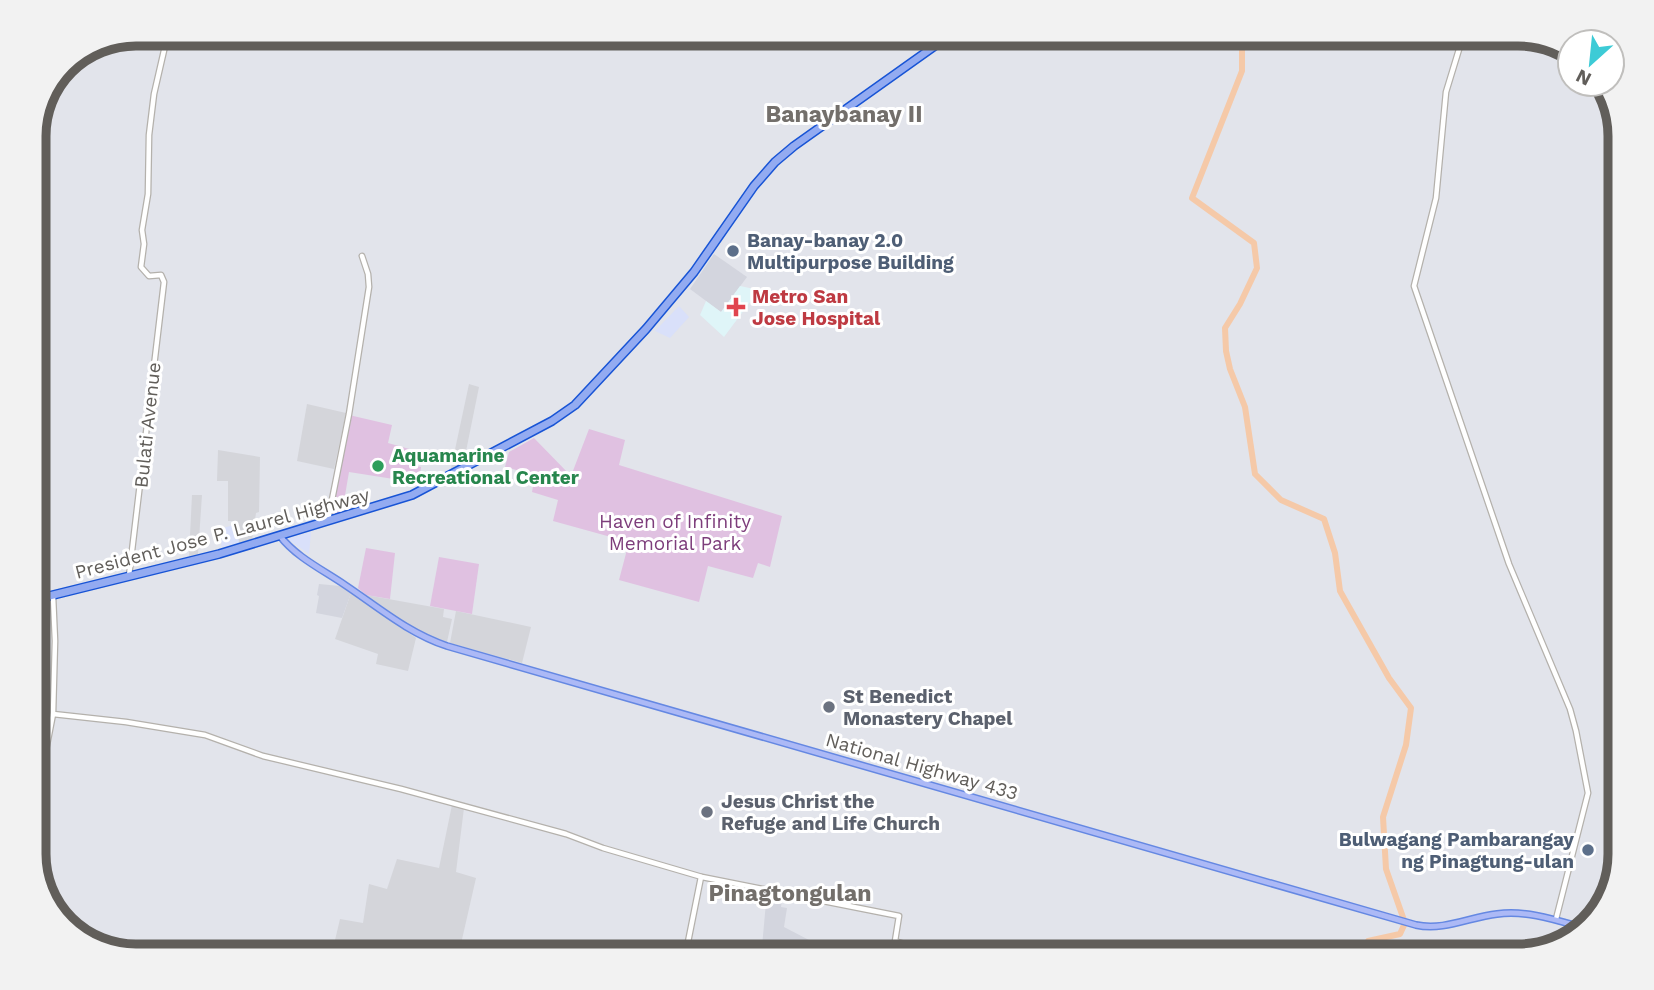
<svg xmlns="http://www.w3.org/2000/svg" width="1654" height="990" viewBox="0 0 1654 990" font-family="'Work Sans',sans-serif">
	<rect width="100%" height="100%" fill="#e2e4eb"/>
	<!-- commercial -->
	<g fill="#d9e0fa">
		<path d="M679 306 689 317 670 338 655 331Z"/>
		<path d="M237 524 239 543 221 547 223 528Z"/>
		<path d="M311 532 309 554 289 540 290 538Z"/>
	</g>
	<!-- industrial -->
	<g fill="#d4d5da">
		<path d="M469 384 479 387 463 466 450 473Z"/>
		<path d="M307 404 346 413 334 469 297 461Z"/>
		<path d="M218 450 260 457 259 512 256 513 252 540 239 543 237 521H228V481H217Z"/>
		<path d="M192 495H202L198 554 189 556Z"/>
		<path d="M351 593 416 638 408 671 376 664 378 654 335 639Z"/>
		<path d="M366 595 444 609 443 617 452 619 447 642 419 632Z"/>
		<path d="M456 611 531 627 522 663 450 643Z"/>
		<path d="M452 805 464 808 456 872 476 878 458 957H331L340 919 363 923 369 884 387 889 397 859 439 868Z"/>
	</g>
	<!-- education -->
	<g fill="#d3d5de">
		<path d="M714 254 747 277 721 312 690 289Z"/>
		<path d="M319 584 340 586 351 593 342 618 316 613 319 596 317 595Z"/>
		<path d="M767 892 783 895 781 907 787 908 784 927 832 952 830 957H761Z"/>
	</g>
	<!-- medical -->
	<path fill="#dff5f8" d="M740 286 759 290 724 337 700 315 706 301 721 312Z"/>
	<!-- green -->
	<g fill="#e0c1e1">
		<path d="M349 415 392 425 388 443 413 450 410 464 421 467 419 483 349 472 342 513 329 516Z"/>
		<path d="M589 429 625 440 619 465 782 516 770 567 758 563 753 578 708 566 699 602 619 580 629 542 553 521 558 500 532 492 535 475 505 467 509 452 534 438 571 476Z"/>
		<path d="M366 548 395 553 390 599 366 595 358 588Z"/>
		<path d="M439 557 479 564 472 614 430 606Z"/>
	</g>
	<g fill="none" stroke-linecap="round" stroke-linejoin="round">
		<!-- river -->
		<path stroke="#f5c9a8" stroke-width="6" d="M1242 33V71L1192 198 1254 243 1257 268 1240 304 1225 328 1226 351 1230 369 1245 407 1255 474 1281 500 1324 519 1335 553 1340 591 1389 678 1411 708 1406 745 1383 817 1386 869 1405 923 1400 934 1368 941 1363 951 1366 957"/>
		<defs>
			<g id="secondary">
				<path d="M1464 33 1446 92 1436 198 1414 286 1509 564 1570 709 1576 731 1588 793 1556 919"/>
				<path d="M328 520 349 414 369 287 368 274 362 256"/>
				<path d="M129 576 164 282 161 275 149 276 141 267 144 244 142 230 148 194 149 135 154 94 168 33"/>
				<path d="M53 714 126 722 205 735 263 756 401 789 566 834 603 848 702 877 899 916 895 941 947 957"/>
				<path d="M33 817 53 714 55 641 53 596"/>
				<path d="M685 957 701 877"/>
			</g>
			<path id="primary" d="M280 536C296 557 323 570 345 585 378 607 408 633 447 646L1416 925C1444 931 1470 917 1497 914 1527 910 1556 920 1584 928"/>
			<path id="highway" d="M33 600 219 554 412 495 552 421 575 405 646 329 694 272 754 186 775 162 794 146 953 33"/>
		</defs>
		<!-- secondary casing -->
		<use href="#secondary" stroke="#b4b1ac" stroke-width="7"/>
		<!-- primary casing -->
		<use href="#primary" stroke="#6588e2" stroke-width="8"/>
		<!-- highway casing -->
		<use href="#highway" stroke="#1854d5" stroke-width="10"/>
		<!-- secondary -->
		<use href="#secondary" stroke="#fff" stroke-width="4.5"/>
		<!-- primary -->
		<use href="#primary" stroke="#acb9f6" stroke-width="5"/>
		<!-- highway -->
		<use href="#highway" stroke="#93abf1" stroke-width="7"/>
	</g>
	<!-- markers -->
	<g fill="#5c6f8a" stroke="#fff" stroke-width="2.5">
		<circle cx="733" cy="251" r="7"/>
		<circle cx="1588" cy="850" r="7"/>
	</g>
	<path fill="#e0444e" stroke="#fff" stroke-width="2.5" d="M732.5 296.5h7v7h7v7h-7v7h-7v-7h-7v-7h7z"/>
	<circle fill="#2e9e5b" stroke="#fff" stroke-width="2.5" cx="378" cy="466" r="7"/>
	<g fill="#6b7280" stroke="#fff" stroke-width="2.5">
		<circle cx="829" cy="707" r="7"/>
		<circle cx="707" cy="812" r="7"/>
	</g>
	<g text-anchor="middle" stroke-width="6" stroke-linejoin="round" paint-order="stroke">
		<!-- service labels -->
		<g font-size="19" font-weight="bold" fill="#4e5e75" stroke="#fff" text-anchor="start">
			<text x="747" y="247">Banay-banay 2.0<tspan x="747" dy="22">Multipurpose Building</tspan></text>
			<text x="1574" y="846" text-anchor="end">Bulwagang Pambarangay<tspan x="1574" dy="22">ng Pinagtung-ulan</tspan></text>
		</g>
		<!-- health labels -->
		<g font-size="19" font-weight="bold" fill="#be3a42" stroke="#fff" text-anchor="start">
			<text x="752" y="303">Metro San<tspan x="752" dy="22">Jose Hospital</tspan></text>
		</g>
		<!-- street labels -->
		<g font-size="19" fill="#615e5a" stroke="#fff">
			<text transform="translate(147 425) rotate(-84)" y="7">Bulati Avenue</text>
			<text transform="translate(222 533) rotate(-15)" y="7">President Jose P. Laurel Highway</text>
			<text transform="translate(922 766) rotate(16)" y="7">National Highway 433</text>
		</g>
		<!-- leisure labels -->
		<g font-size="19" font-weight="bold" fill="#27864d" stroke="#fff" text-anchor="start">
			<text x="392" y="462">Aquamarine<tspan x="392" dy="22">Recreational Center</tspan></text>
		</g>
		<!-- park labels -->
		<g font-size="19" fill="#7d3d7b" stroke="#fff">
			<text x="675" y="528">Haven of Infinity<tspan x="675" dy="22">Memorial Park</tspan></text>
		</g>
		<!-- worship labels -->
		<g font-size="19" font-weight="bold" fill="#5b616d" stroke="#fff" text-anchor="start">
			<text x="843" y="703">St Benedict<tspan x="843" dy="22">Monastery Chapel</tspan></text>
			<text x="721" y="808">Jesus Christ the<tspan x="721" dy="22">Refuge and Life Church</tspan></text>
		</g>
		<!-- quarter labels -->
		<g font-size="23" font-weight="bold" fill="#736f6b" stroke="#fff">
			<text x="844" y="122">Banaybanay II</text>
			<text x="790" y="901">Pinagtongulan</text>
		</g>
	</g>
	<!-- crop -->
	<path d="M0 0H1654V990H0ZM136 46H1518A90 90 0 0 1 1608 136V854A90 90 0 0 1 1518 944H136A90 90 0 0 1 46 854V136A90 90 0 0 1 136 46Z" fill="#f2f2f2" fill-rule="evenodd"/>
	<path fill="none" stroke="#615e5a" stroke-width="9" d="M136 46H1518A90 90 0 0 1 1608 136V854A90 90 0 0 1 1518 944H136A90 90 0 0 1 46 854V136A90 90 0 0 1 136 46Z"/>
	<!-- north arrow -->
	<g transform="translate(1591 63) rotate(207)"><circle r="33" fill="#ffffff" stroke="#c0bfbd" stroke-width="2"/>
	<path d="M0-5L12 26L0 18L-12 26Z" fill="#3dcbd6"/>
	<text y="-10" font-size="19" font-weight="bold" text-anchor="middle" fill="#615e5a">N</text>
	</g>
</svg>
